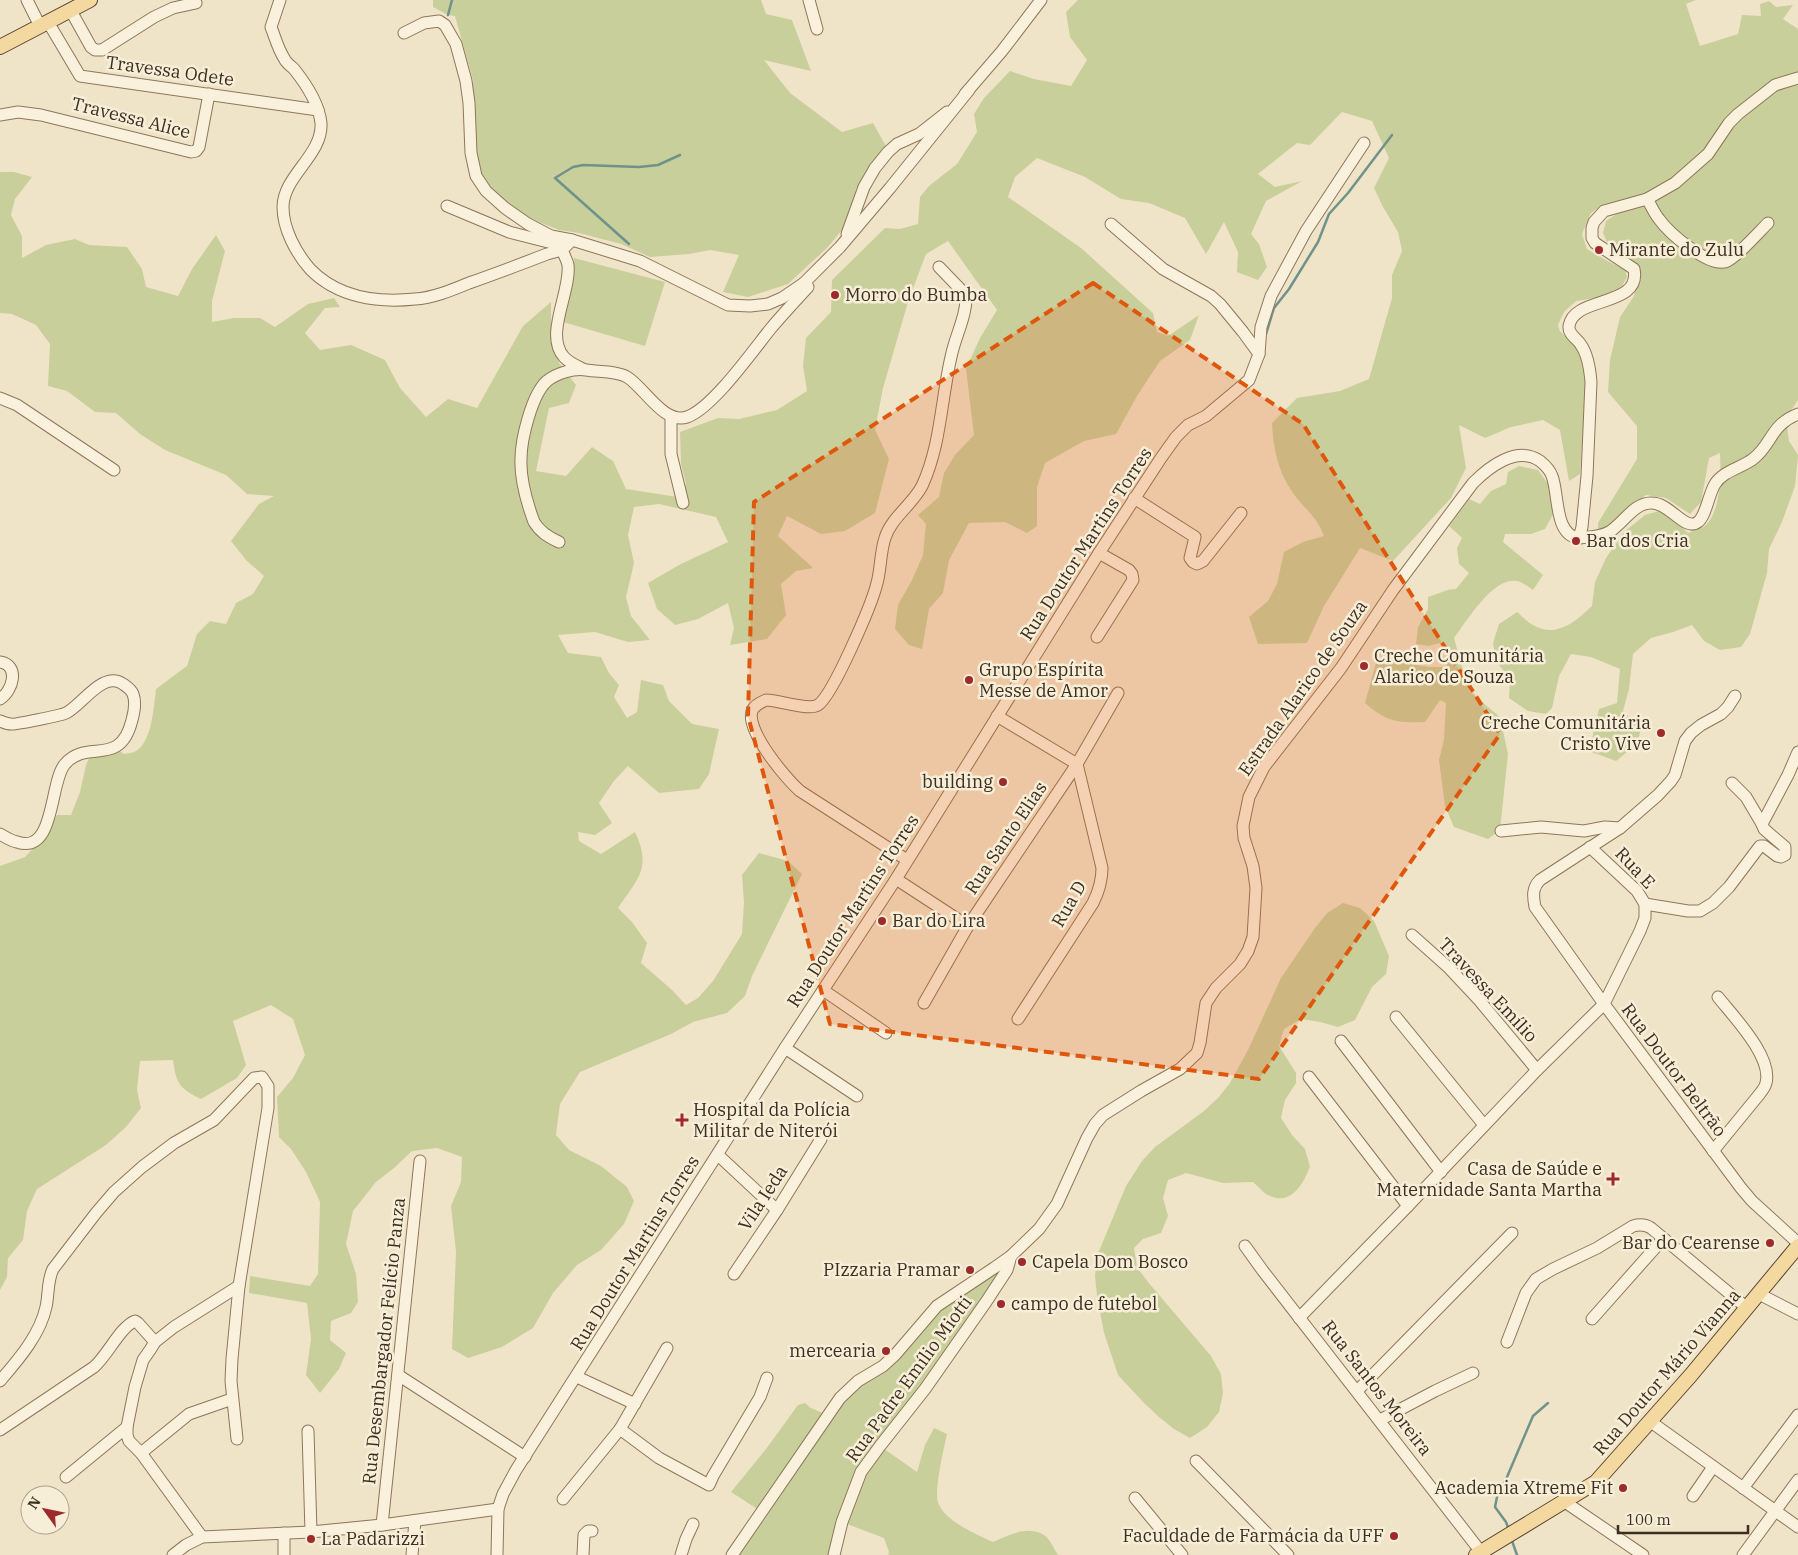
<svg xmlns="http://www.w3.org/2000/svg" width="1798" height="1555" viewBox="0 0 1798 1555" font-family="'IBM Plex Serif',serif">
	<rect width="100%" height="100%" fill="#f0e4c8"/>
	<!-- green -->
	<g fill="#c9cf9b">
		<path d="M433 0H761L766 14 792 20 811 71 764 60 790 93 842 132 873 123 887 148 856 189 847 224 827 248 788 284 748 297 723 292 739 255 710 250 689 254 650 257 621 244 579 233 559 230 521 215 492 189 474 162 473 80 455 16 448 15 433 7Z"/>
		<path d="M1078 0H1696L1686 4 1700 46 1738 34 1742 15 1761 16 1760 4 1769 1 1776 7 1793 5 1783 19 1798 29V75L1774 84 1707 154 1647 197 1604 204 1591 213 1582 234 1587 249 1600 257 1625 270 1627 277 1620 290 1609 296 1576 301 1564 312 1558 325 1560 331 1581 353 1587 373 1580 474 1569 481 1560 430 1543 420 1511 427 1485 438 1459 425 1466 468 1451 498 1393 561 1360 548 1324 606 1307 643 1258 644 1249 617 1268 601 1277 584 1284 552 1303 542 1324 536C1316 515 1305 510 1293 493 1278 472 1273 448 1272 423L1297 398 1340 391 1369 379 1392 298V275L1402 251 1398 232 1383 207 1374 188 1389 158 1372 121 1342 112 1310 145 1297 143 1258 174 1275 187 1302 181 1266 201 1251 234 1259 244 1267 267 1258 280 1237 272 1238 252 1224 222 1206 254 1185 218 1149 203 1121 199 1085 177 1037 158 1015 177 1008 197 1081 248 1153 313 1157 332 1168 336 1199 315 1190 340 1160 361 1137 396 1116 434 1084 441 1045 463 1037 487V526L1027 533 1005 522 969 523 949 560 943 593 929 609 922 649 909 645 895 629 898 605 912 580 923 555 926 524 918 515 939 497 944 473 955 455 974 435 966 369 980 338 997 310 948 241 926 254 908 302 883 388 875 430 889 459 875 513 845 531 821 534 787 516 778 536 813 568 796 571 781 584 786 615 767 639 730 645 734 628 728 603 698 619 675 625 657 609 648 583 679 565 728 542 716 517 659 504 634 507 628 535 634 563 626 597 631 616 650 640 628 642 595 632 558 635 568 653 601 657 609 673 619 685 614 697 627 718 637 712 641 680 663 685 669 701 692 724 719 729 709 774 699 789 659 793 628 766 614 781 599 803 612 823 595 835 578 832 579 841 601 854 635 832C652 868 638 878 618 908L632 922 647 943 641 963 672 990 686 1005 698 998 713 981 742 934 744 902 742 875 759 853 788 861 802 874 752 976 745 996 727 1013 693 1022 671 1034 580 1072 560 1104 556 1135 569 1150 601 1166 627 1187 634 1201 624 1224 601 1250 577 1265 553 1293 533 1328 502 1347 468 1358 452 1349 456 1252 451 1206 461 1182 462 1157 437 1148 412 1151 394 1168 376 1182 353 1211 346 1244 356 1274 358 1302 351 1313 331 1321 330 1340 346 1353 339 1369 320 1393 306 1375 311 1339 307 1303 249 1293 250 1276 310 1286 318 1274 320 1202 306 1172 291 1149 279 1137 277 1097 293 1078 305 1055 293 1019 271 1005 233 1021 246 1065 237 1078 201 1099C180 1089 176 1084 173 1060L140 1061 137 1090 141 1108 126 1127 106 1145 37 1189 27 1211 23 1240 8 1258 7 1277 0 1290V866L25 857 44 837 57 815H71L80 792 86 765 91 754 115 748 124 754C128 753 133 753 136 751 152 742 154 705 156 689L187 666 197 634 210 621 226 624 236 603 253 594 264 576 246 560 231 541 259 504 274 496 247 494 226 475 165 450 140 434 116 413 95 412 67 391 48 386 50 344 36 325 12 314 0 313V172H14L32 177 15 199 11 215 22 236V258L46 245 75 239 89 245 127 247 142 269 146 287 178 296 192 269 216 235 225 251 212 301V322L234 318H260L275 327 308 304 334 298 340 307 325 308 305 333 320 350 351 345 385 360 400 388 426 417 448 399 477 408 523 326 551 302V332L559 363 576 385 569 403 549 408 536 471 566 476 592 447 613 461 626 489 678 497 686 484 681 464 680 432 718 418 739 419 777 410 807 391 803 366 806 338 831 312 832 280 885 228 900 229 918 224 920 197 929 186 957 164 977 132 974 114 984 98 1010 71 1034 79 1071 86 1087 60 1070 37 1066 12Z"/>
		<path d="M1798 79V400L1786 418 1789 441 1798 455 1795 486 1782 522 1769 549 1767 573 1750 634 1741 647 1720 650 1704 641 1692 625 1673 632 1651 638 1633 654 1629 689 1623 711 1641 729 1637 744 1616 761 1589 751 1599 709 1617 703 1620 669 1591 657 1571 654 1559 676 1552 708 1546 714 1528 711 1509 698 1510 679 1496 661 1493 643 1499 624 1517 612C1522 616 1527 622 1533 625 1556 639 1576 621 1592 606L1595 582 1606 558 1624 532 1645 515 1659 511 1672 518 1688 533C1693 531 1702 529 1706 525 1721 511 1721 472 1720 453L1709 458 1701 502 1690 514 1666 498 1646 495 1608 528 1598 530V523L1637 459V426L1608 392 1610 360 1620 317 1634 296 1641 271 1609 246 1603 233 1606 221 1621 211 1675 184 1734 119 1776 86Z"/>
		<path d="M574 258 665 282 645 346 563 322Z"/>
		<path d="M1519 466 1538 470 1551 488 1555 511 1545 529 1531 534H1505L1503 542 1543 575 1533 590C1528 587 1521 581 1516 581 1493 577 1466 622 1454 638L1469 691 1500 717 1508 754 1500 830 1488 839 1454 827 1445 806 1439 760 1444 740 1446 703 1440 700 1425 722C1397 723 1387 722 1365 703L1377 659 1430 667H1447V656L1443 642 1429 646 1416 644 1418 627 1428 609V597C1438 594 1446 589 1456 589L1469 573 1459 564 1457 548 1462 538 1449 526 1469 499 1480 504 1491 491 1506 484 1508 472Z"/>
		<path d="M1343 903 1360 908 1374 921 1389 956 1386 974 1372 987 1355 1020 1338 1027 1320 1022 1301 1019 1284 1029 1279 1046 1296 1073V1083L1285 1100 1281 1118 1292 1135 1305 1149 1310 1167C1303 1184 1291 1207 1268 1195 1263 1193 1258 1186 1253 1182L1223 1183 1186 1173 1168 1180 1163 1198 1168 1216 1161 1233 1143 1239 1134 1248 1137 1267 1148 1282 1211 1356 1221 1374 1223 1393 1219 1412 1207 1427 1190 1438 1174 1429 1159 1417 1144 1403 1118 1375 1104 1333 1097 1295 1095 1276 1097 1256 1126 1186 1142 1161 1155 1147 1204 1111 1218 1098 1230 1083 1249 1048 1281 978 1315 928 1327 913Z"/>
		<path d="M994 1269 1007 1270 880 1446 917 1472 925 1445 934 1428 947 1434C944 1447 934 1491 938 1502 944 1521 976 1534 993 1542 1008 1535 1028 1525 1044 1535 1050 1539 1054 1549 1058 1555H888L889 1552 884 1538 842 1522 834 1555H732L762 1512 731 1492 766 1449 798 1405 805 1403 811 1408 827 1415 883 1366 924 1319Z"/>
	</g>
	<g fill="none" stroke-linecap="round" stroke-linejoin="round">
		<!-- stream -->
		<g stroke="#6f938a" stroke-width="2.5">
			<path d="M448 15 452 0"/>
			<path d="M629 244 555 178 573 167 583 165 639 167 658 165 680 155"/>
			<path d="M1266 334 1274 308 1289 289 1318 242 1329 214 1348 193 1392 135"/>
			<path d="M1509 1530 1506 1522 1495 1507 1497 1497 1507 1477 1533 1416 1548 1403"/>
			<path d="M1511 1538 1517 1555"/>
		</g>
		<defs>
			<g id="minor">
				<path d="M27 0 40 26"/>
				<path d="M280 0 271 27C275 37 278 49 284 58 286 63 291 66 294 69 306 84 319 104 321 123 323 155 283 176 283 207 283 229 296 253 310 269 337 297 377 303 415 299 433 298 452 290 469 283 495 274 521 264 547 254L562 250 572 240"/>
				<path d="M809 0 817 29"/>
				<path d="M71 11 91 47 95 50H102L154 17 173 8 196 3"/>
				<path d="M48 22 80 76 318 110"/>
				<path d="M404 33 424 23 439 21 445 25 456 44 466 81 469 103 471 153 476 176 486 191 505 208 528 224 551 236 572 240 640 261 728 305 750 306 768 304 782 298 804 283 840 247 890 188 969 90"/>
				<path d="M965 94 1002 51 1041 0"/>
				<path d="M0 115 18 112 41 115 191 152 196 151 199 147 209 94"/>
				<path d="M1647 199C1651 205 1654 213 1659 219 1669 233 1707 266 1725 262 1735 259 1759 232 1768 223"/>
				<path d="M447 206 509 232 556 244"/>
				<path d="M1111 224 1163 269 1211 296 1220 304 1243 332 1259 354"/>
				<path d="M847 234 864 187 875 168 888 152 897 144 919 134 947 112"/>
				<path d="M562 250C564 255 567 260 568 265 571 292 544 335 564 357 568 362 577 366 583 369"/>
				<path d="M0 398 17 405 114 470"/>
				<path d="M671 416V454L683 503"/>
				<path d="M1134 498 1195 537 1190 558 1193 562 1197 564 1203 561 1241 513"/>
				<path d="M1579 538C1589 537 1600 537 1609 532 1623 524 1634 502 1652 503 1670 503 1685 532 1698 522 1706 516 1709 493 1715 484 1723 471 1741 468 1753 459 1772 445 1770 425 1798 414"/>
				<path d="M559 542C548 537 540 532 534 522 527 503 520 480 521 459 521 439 532 394 547 381 557 373 574 368 586 370 598 372 617 371 627 377 644 387 664 425 687 417 713 408 754 349 772 327 784 313 796 300 808 287L804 283"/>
				<path d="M1097 637 1133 580 1132 574 1129 570 1099 553"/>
				<path d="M0 662C20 665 13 691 0 699"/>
				<path d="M1735 696 1728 707 1721 714 1701 725 1691 733 1685 741 1675 775 1671 781 1658 795 1620 828 1540 880C1532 888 1533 896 1535 907L1604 1004 1741 1188 1752 1201 1798 1243"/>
				<path d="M997 716 1077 764 1102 868C1102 881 1099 891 1093 903L1018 1019"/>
				<path d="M0 721C3 722 7 724 11 724 15 725 62 715 66 713 82 705 103 670 123 684 127 687 131 689 133 694 136 702 134 713 132 720 120 769 87 738 65 764 49 782 56 855 17 842 11 841 5 837 0 834"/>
				<path d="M1732 783 1746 797 1762 824"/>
				<path d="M1501 831 1541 827 1584 831 1605 827 1620 828"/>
				<path d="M907 860 800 791C787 780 742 727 753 709 756 704 762 702 766 700 779 700 808 711 818 705 833 695 872 604 877 583 881 569 880 553 885 538 891 518 912 505 922 486 941 445 941 400 951 357 955 336 967 316 966 295L939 267"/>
				<path d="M896 879 968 926"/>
				<path d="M1645 904 1688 911H1700L1713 903 1729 887 1760 846H1764L1777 856 1781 857 1785 855V847L1764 829 1762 824 1788 775 1798 752"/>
				<path d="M1412 935 1449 968 1479 1000 1537 1070"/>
				<path d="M823 990 886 1033"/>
				<path d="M924 1003 968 926 1077 764 1118 693"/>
				<path d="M1396 1017 1484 1125"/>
				<path d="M1341 1041 1441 1172"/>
				<path d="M785 1048 857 1096"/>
				<path d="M1309 1077 1408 1206"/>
				<path d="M1713 1151 1758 1096C1761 1092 1765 1088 1766 1083 1773 1057 1733 1016 1718 997"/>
				<path d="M718 1155 777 1210"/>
				<path d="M1245 1246 1263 1271 1481 1552"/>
				<path d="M734 1274 777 1210 821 1139"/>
				<path d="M1759 1294 1798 1314"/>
				<path d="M1299 1318 1408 1206 1537 1070 1604 1004 1640 931 1645 918V904L1637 891 1590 847"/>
				<path d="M1592 1319 1663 1239"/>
				<path d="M1507 1342 1526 1293 1536 1279 1553 1269 1597 1248 1633 1226C1640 1224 1645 1224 1651 1228L1747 1308"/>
				<path d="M398 1375 525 1457"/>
				<path d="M577 1377 635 1404"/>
				<path d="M0 1381C18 1360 40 1335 46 1307 49 1294 47 1281 53 1269L96 1213 114 1192 142 1167 174 1143 214 1120 254 1078 262 1077 268 1086V1108L239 1286 232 1359 231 1381 237 1439"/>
				<path d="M1357 1391 1512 1233"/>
				<path d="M1380 1420 1435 1391 1473 1373"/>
				<path d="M1651 1422 1798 1527"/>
				<path d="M620 1429 659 1458 709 1485 713 1476 760 1397 767 1378"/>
				<path d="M0 1430 94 1367C108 1355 120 1327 135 1321L138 1323 155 1342"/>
				<path d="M308 1431 311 1532"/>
				<path d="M141 1453 189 1414 232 1399"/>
				<path d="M1196 1461 1288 1555"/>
				<path d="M66 1477 127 1427"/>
				<path d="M1743 1488 1798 1415"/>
				<path d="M1693 1496 1713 1467"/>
				<path d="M1135 1498 1182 1555"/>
				<path d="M563 1499 620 1429 667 1348"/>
				<path d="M1565 1502 1643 1555"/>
				<path d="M382 1525 420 1161"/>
				<path d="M202 1537 141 1453 129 1441 127 1435V1427L135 1387 143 1360 150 1350 155 1342 174 1327 239 1286"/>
				<path d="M173 1555 186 1545 202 1537 311 1532 382 1525 498 1509"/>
				<path d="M284 1555V1533"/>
				<path d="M412 1555 415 1521"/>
				<path d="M497 1555 498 1509 503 1494 516 1470 785 1048 896 879 1099 553 1161 458 1176 437 1188 425 1206 416 1249 380 1259 354 1261 327 1271 296 1306 231 1364 143"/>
				<path d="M583 1555 584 1535 588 1531H592"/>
				<path d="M681 1555 686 1539 693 1524"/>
				<path d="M732 1555 840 1398 858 1381 883 1366 895 1355 937 1306 994 1268 1011 1256 1039 1229 1057 1204 1087 1138 1095 1124 1103 1115 1141 1091 1180 1069 1197 1053 1200 1043 1206 1003 1216 988 1240 964 1248 951 1253 937 1256 888 1253 866 1244 838 1243 826 1249 797 1264 767 1341 668 1393 590 1473 483C1489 467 1517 445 1540 461 1545 465 1550 470 1552 476 1559 493 1554 536 1579 538L1582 527 1587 476 1591 382C1590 370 1588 355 1581 345 1577 338 1568 335 1569 326 1574 295 1642 308 1634 269L1595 243 1592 238V228L1594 222 1604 211 1647 199 1675 183 1708 154 1729 123 1738 114 1775 85 1798 78"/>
				<path d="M834 1555 842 1522 861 1472 880 1446 925 1389 986 1302 1007 1270 1011 1256"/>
				<path d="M1743 1555 1798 1480"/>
			</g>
			<g id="major">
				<path d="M0 47 90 0"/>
				<path d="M1476 1555 1596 1482 1691 1375 1798 1246"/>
			</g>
		</defs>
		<!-- minor casing -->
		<use href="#minor" stroke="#8d765c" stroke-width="13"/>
		<!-- major casing -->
		<use href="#major" stroke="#5b4430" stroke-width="16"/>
		<!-- minor -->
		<use href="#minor" stroke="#faf1dc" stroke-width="11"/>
		<!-- major -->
		<use href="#major" stroke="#f3d9a0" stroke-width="14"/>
	</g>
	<!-- marked area -->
	<path fill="#df570d" fill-opacity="0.2" stroke="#df570d" stroke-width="4" stroke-dasharray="10 6" stroke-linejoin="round" d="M1093 283 1303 424 1500 734 1259 1079 830 1024 748 716 754 502Z"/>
	<!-- markers -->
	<g fill="#9e2a2b" stroke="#f7eed8" stroke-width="2">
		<circle cx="1599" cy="250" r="5"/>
		<circle cx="835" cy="295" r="5"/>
		<circle cx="1576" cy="541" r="5"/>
		<circle cx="1364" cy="666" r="5"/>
		<circle cx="969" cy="680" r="5"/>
		<circle cx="1661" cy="733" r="5"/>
		<circle cx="1003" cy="782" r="5"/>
		<circle cx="882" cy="921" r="5"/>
		<path d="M679.5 1112.5h5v5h5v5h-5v5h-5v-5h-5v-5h5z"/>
		<path d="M1610.5 1171.5h5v5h5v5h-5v5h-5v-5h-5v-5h5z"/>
		<circle cx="1770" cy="1243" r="5"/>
		<circle cx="1022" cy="1262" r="5"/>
		<circle cx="970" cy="1270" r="5"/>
		<circle cx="1001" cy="1304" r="5"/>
		<circle cx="886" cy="1351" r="5"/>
		<circle cx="1623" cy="1488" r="5"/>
		<circle cx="1394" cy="1536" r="5"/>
		<circle cx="311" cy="1539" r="5"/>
	</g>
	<g text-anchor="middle" stroke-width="5" stroke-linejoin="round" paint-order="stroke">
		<!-- street labels -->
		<g font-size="18" fill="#3d2e20" stroke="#f7eed8">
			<text transform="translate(170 71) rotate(8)" y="6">Travessa Odete</text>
			<text transform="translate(131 118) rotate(14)" y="6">Travessa Alice</text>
			<text transform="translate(1086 544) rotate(-57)" y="6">Rua Doutor Martins Torres</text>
			<text transform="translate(1303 688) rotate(-55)" y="6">Estrada Alarico de Souza</text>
			<text transform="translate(1006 838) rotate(-56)" y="6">Rua Santo Elias</text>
			<text transform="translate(1635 868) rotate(47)" y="6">Rua E</text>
			<text transform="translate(1069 904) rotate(-60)" y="6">Rua D</text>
			<text transform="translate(853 911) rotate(-57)" y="6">Rua Doutor Martins Torres</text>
			<text transform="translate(1488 990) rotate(47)" y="6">Travessa Emílio</text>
			<text transform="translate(1674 1070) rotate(53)" y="6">Rua Doutor Beltrão</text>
			<text transform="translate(763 1198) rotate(-57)" y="6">Vila Ieda</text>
			<text transform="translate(635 1253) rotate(-58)" y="6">Rua Doutor Martins Torres</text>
			<text transform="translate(384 1341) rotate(-84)" y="6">Rua Desembargador Felício Panza</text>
			<text transform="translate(1667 1372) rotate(-49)" y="6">Rua Doutor Mário Vianna</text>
			<text transform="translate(909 1379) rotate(-54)" y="6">Rua Padre Emílio Miotti</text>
			<text transform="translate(1377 1388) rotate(52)" y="6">Rua Santos Moreira</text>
		</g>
		<!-- poi labels -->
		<g font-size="18" fill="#3d2e20" stroke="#f7eed8" text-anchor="start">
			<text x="1609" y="256">Mirante do Zulu</text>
			<text x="845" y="301">Morro do Bumba</text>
			<text x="1586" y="547">Bar dos Cria</text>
			<text x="1374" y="662">Creche Comunitária<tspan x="1374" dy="21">Alarico de Souza</tspan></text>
			<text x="979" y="676">Grupo Espírita<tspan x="979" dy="21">Messe de Amor</tspan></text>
			<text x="1651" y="729" text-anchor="end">Creche Comunitária<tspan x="1651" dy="21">Cristo Vive</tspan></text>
			<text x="993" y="788" text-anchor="end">building</text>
			<text x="892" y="927">Bar do Lira</text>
			<text x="693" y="1116">Hospital da Polícia<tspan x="693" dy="21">Militar de Niterói</tspan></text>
			<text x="1602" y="1175" text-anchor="end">Casa de Saúde e<tspan x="1602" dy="21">Maternidade Santa Martha</tspan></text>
			<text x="1760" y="1249" text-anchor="end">Bar do Cearense</text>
			<text x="1032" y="1268">Capela Dom Bosco</text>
			<text x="960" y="1276" text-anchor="end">PIzzaria Pramar</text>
			<text x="1011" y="1310">campo de futebol</text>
			<text x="876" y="1357" text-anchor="end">mercearia</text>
			<text x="1613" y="1494" text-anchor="end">Academia Xtreme Fit</text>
			<text x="1384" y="1542" text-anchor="end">Faculdade de Farmácia da UFF</text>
			<text x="321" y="1545">La Padarizzi</text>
		</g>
	</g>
	<!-- north arrow -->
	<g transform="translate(45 1510) rotate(303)"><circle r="24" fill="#f7eed8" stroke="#ada18e"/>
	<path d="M0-4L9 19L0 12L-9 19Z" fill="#9e2a2b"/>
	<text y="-8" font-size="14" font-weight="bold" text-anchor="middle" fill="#3d2e20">N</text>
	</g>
	<!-- scale -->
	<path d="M1618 1525v8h130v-8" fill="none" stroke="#3d2e20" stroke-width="2.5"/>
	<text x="1626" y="1525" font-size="15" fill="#3d2e20" stroke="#f7eed8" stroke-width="4" paint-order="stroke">100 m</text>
</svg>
